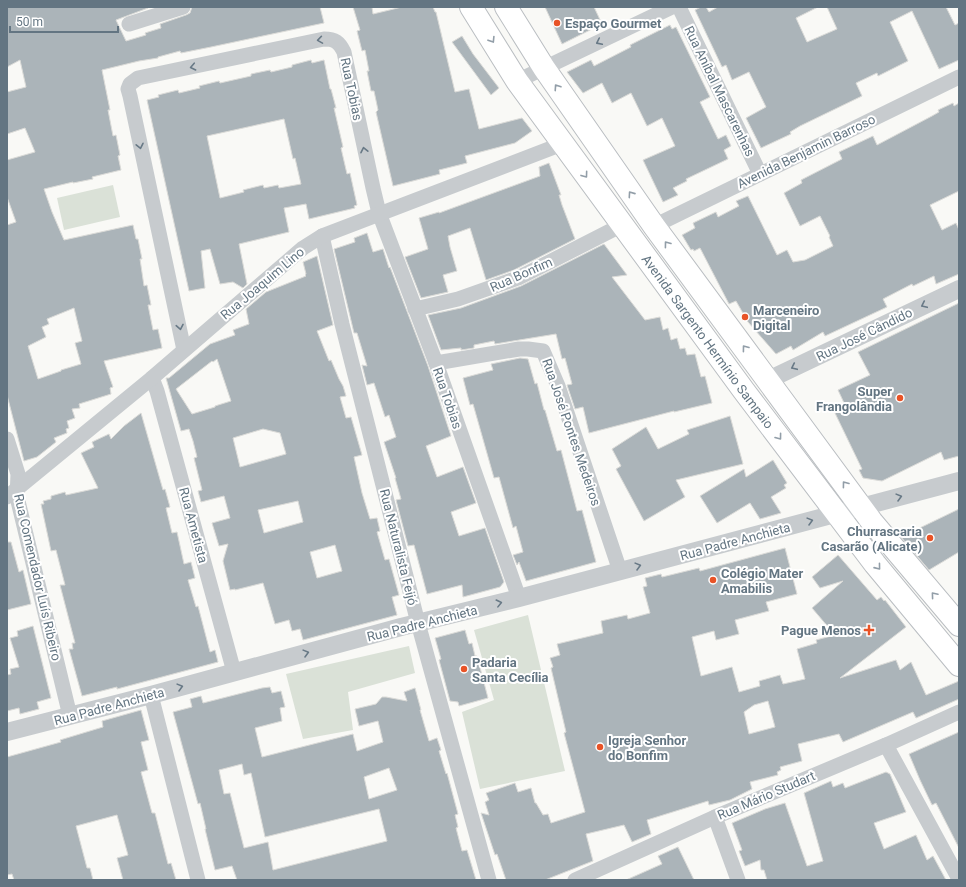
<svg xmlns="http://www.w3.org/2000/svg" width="966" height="887" viewBox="0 0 966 887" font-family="Roboto,sans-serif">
	<rect width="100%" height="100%" fill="#f9f9f6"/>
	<!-- green -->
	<g fill="#dae1d7">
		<path d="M113 185 120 217 64 230 57 198Z"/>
		<path d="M528 615 565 771 480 789 462 712 494 700 474 630Z"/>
		<path d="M409 646 415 673 348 692 353 730 303 739 286 674Z"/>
	</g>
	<!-- building -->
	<g fill="#abb4b9" stroke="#dbdbd8" fill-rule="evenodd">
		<path d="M7 7H148V8L116 20 126 41 146 35 145 33 161 28 160 24 186 15 190 13 192 7H320L324 23 211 47 181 53 180 51 158 57V58L139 61 102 70 110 110H108L113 136 116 135 120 155 118 156 121 170 92 177 93 179 73 183V182L44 189 52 212 64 240 133 225 136 239H138L142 259H140L144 286 147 285 151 305H148L153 330 158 329 162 348 104 361 113 387 110 388 111 394 79 404 80 408 72 409 75 418 67 421 69 428 66 429 67 433 54 438 56 442 37 457 24 461 7 395V225L16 222 7 197V160L35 152 25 128 7 134V92L26 87 20 60 7 67ZM74 308 82 341 75 343 81 364 61 370V371L38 379 28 346 46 337 42 327 49 324 47 319Z"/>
		<path d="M353 7H372L373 14 402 7H433L435 12H436L455 92 469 89 479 129 522 118 532 131 515 143 465 156 467 163 439 170 440 174 393 186 376 112 378 110 374 91H371L367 71H369L365 50 362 51 357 31 360 30Z"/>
		<path d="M545 7H594L602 24 562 44Z"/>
		<path d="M701 7H706L709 12 718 7H818L796 18 807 42 837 29 827 7H946L955 25 959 23V60L939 69 912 11 890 22 908 61 878 76 877 73 856 83 862 96 800 126 790 132 791 134 761 148 746 118 766 107 749 72 732 80 726 65 722 67 695 10Z"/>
		<path d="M670 25 672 29 676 27 710 97 700 102 718 139 726 135 731 146 724 150 728 159 686 179 687 181 673 188 678 195 663 202 643 160 675 146 662 118 647 126 631 93 612 103 602 83 583 93 567 72 591 60 594 66 631 47 630 45Z"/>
		<path d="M462 36 473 54 499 88 491 95 452 42Z"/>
		<path d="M311 60 312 63 324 60 330 89H331L336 108H334L343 147 341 148 347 174 350 173 357 205 354 206 355 208 309 219 306 204 284 208 289 232 239 244 247 284 243 288 233 282 220 284 210 249 201 251 205 288 189 291 147 100 159 97 158 95 178 90 179 93 200 88 199 86 219 81 220 83 251 76V74L270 70 271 72 292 67V65ZM284 119 293 159 295 158 301 184 279 188 278 185 264 188 263 185 243 190 244 192 220 198 207 136Z"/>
		<path d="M953 103 954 106 959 103V191L930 205 942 230 956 223 959 230V274L936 284 934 276 913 286 912 284 883 299 887 307 825 336 823 332 793 350 791 346 776 354 748 322 736 301 729 304 700 248 694 251 693 249 691 250 682 235 695 228 693 223 716 212 718 217 739 206 736 201 748 196 777 255 787 250 793 262 805 260 833 246 829 237 830 236 820 216 800 226 784 193 802 183 801 180 842 159 839 152 873 136 877 145 932 116 939 112 938 110Z"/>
		<path d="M549 163 561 195H559L562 205 575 239 514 270 486 280 470 228 448 236 450 247 457 271 443 275 448 292 421 298 405 257 428 249 419 218 439 212V213L540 176 539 167Z"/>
		<path d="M367 233 373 252 383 249 389 268 390 267 428 366 451 436 426 446 437 477 463 467 476 503 451 512 459 536 485 528 504 582 500 587 463 597 462 585 427 594 414 545 408 546 396 500 401 499 395 478H396L384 442 396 437 389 415 385 417 374 383 367 385 362 365 367 366 357 333H354L334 249 355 242 354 238Z"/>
		<path d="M604 244 627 275 612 277 645 320 660 317 663 330 668 328 671 340 677 338 680 349 685 348 687 355 695 354 701 377 705 376 712 403 674 412V411L589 433 583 407 575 409 567 385 572 384 565 358 562 359 556 334 495 344 494 341 474 345V348L461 350V348L441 350 428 315 461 308 521 286Z"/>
		<path d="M317 256 333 325 317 331 329 361 331 360 339 379 343 386 346 396 340 397 346 418 351 417 362 455 354 457 362 493 370 519 377 518 380 531 377 532 385 560 389 559 399 595 392 597 397 615 303 640 300 629 292 631 289 620 275 624 263 583 235 590V589L230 590 223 561 228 544 219 546 212 523 230 518 224 496 201 502 198 491 202 490 194 458 197 457 193 441 189 429 181 431 166 378H169L210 344 235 335 233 330 249 324 246 309 266 292 306 276 305 275 306 274 303 262ZM217 359 231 401 215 406V407L192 414 176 389 212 361 213 362ZM263 429 280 433 286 454 240 467 233 438ZM298 501 303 522 264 533 258 510ZM335 545 342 571 317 578 310 552Z"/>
		<path d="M959 303V456L944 460 941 452 882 481 863 478 859 470 862 469 834 411 845 405 838 390 870 375 858 352Z"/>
		<path d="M520 358 528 359 535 384 537 383 544 410H545L557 451 561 450 577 511 582 510 596 562 526 581 519 562 517 565 513 555 523 552 516 526 513 528 499 477 494 478 473 404 470 405 463 378 493 370 491 364Z"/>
		<path d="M141 413 163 490 165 489 170 507 166 508 172 533 177 532 184 564 191 562 195 578 188 580 196 607 198 606 210 652 215 650 218 662 117 689V687L82 696 69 649H73L72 643H75L60 585H65L56 550 51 551 41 504H44L43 501 51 499V496L65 492 66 495 98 488 81 453 94 447 92 442 109 434 111 439 124 426Z"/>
		<path d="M730 416 743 464 676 480 685 497 644 521 616 469 621 466 612 449 646 427 658 449 689 434 687 430Z"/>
		<path d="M773 460 787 483 784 485 786 488 771 497 781 513 760 519 750 503 717 523 700 496 744 469 746 477Z"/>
		<path d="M959 509V552L929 570 901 537Z"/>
		<path d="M7 542H11L19 572 23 570 31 604 7 610Z"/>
		<path d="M785 548 797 594 766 602 769 611 735 620 739 634 716 640 714 631 692 637 701 676 732 667 739 692 760 686 759 681 780 675 783 684 805 679 797 649 817 643 816 640 835 635 812 608 843 581 820 588 812 577 838 555 877 600 881 597 884 601 885 600 906 627 840 678 896 660 900 670 911 662 926 695 959 681V699L916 718 913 712 843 742 839 734 798 744 802 761 780 767 781 770 777 772 778 775 750 782 752 789 730 800 709 805 708 801 647 820 651 834 632 842 624 825 586 834 593 861 545 880H506L497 854 495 855 481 813 489 815 485 802 489 800 486 793 515 783 518 792 531 788 535 803H536L543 815 548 814 551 823 585 812 564 733 566 732 551 668 553 667 550 658 560 655 557 644 603 633 601 621 627 615 628 619 650 613 643 587 647 586 645 578 661 574 662 577 699 568 700 571ZM768 701 775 727 749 734 744 712 754 705Z"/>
		<path d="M33 626 51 698 37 702 39 709 20 714 19 708 7 711V675L11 674 10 669 19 667 10 638 18 636 17 631Z"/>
		<path d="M465 630 469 644 472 643 475 656H477L488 698 459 706 458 702 450 701 439 660 441 659 435 638Z"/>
		<path d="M270 687 272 693 281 691 285 707 280 708 282 721 255 728 262 757 353 734 357 751 383 742 378 721 359 726 355 709 376 704 382 697H386L407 701 404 692 415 688 421 710H420L429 741 437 738 441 750 439 751 446 774 447 773 458 814 455 815 458 827 456 828 462 851 467 850 476 880H237L232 866 215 870 205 829H206L200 803 198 804 173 712 192 707 190 699 201 696 203 703 262 688ZM242 764 244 775 251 773 265 837 379 809 387 841 273 870 268 842 244 848 230 793 224 794 219 770ZM389 768 397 790 369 799 364 777Z"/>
		<path d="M141 710 149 740 141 742 148 770 141 772 152 813H155L168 864 171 863 176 880H123L117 858 128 855 117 815 76 826 87 868H90L93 880H14L12 874 7 875V757L61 742 60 740 103 727 102 721Z"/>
		<path d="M959 732V848L936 803 932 805 920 780 909 754Z"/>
		<path d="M886 772 890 774 906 812 874 823 884 849 916 835 927 860 933 856 946 880H767L764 870H761L760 860 745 866 739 851 742 850 732 823 765 809 785 803 807 866 823 861 804 793 831 781 833 787 843 783 845 788Z"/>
		<path d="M678 847 694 880H626L662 864 658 856Z"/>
	</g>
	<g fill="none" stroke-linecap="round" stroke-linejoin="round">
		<defs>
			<g id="primary">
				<path id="s1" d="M471 7 517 81 744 391 875 564 959 665"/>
				<path d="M506 7 544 68 654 226 872 522 959 625"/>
			</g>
		</defs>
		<!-- primary casing -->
		<use href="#primary" stroke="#babec2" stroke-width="24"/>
		<!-- minor -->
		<g stroke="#c7cbce" stroke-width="15">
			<path d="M679 7 760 174"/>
			<path d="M129 24 183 7"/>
			<path d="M517 81 672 7"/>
			<path d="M654 226 959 77"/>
			<path d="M322 236 342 324 418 623 489 880"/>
			<path d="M415 309 458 299 518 278 622 225"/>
			<path d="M184 350 130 96 128 89 130 84 138 78 324 39C335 39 339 42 344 52L373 188 379 213 436 363 519 598"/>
			<path d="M436 363 519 349H528L543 351 558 386 620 571"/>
			<path d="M152 378 157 391 234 672"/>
			<path d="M7 439 18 474 17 497 70 716"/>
			<path d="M7 497 152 378 303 248 322 236 562 144"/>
			<path d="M151 695 198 880"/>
			<path d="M886 745 959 879"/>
			<path d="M715 817 738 880"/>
			<path d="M575 880 715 817 886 745 959 712"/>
		</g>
		<!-- tertiary -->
		<g stroke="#c7cbce" stroke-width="18">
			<path d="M768 380 959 289"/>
			<path d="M7 732 151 695 401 627 519 598 959 481"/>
		</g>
		<!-- primary -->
		<use href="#primary" stroke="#fff" stroke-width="22"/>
	</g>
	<!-- one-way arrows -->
	<defs><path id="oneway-chevron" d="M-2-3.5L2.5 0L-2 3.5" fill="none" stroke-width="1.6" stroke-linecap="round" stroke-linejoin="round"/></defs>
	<g stroke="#687986">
		<use href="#oneway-chevron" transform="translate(320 40) rotate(171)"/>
		<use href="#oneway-chevron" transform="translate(599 42) rotate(154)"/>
		<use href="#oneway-chevron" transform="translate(193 67) rotate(168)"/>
		<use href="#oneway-chevron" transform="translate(140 146) rotate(78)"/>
		<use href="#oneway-chevron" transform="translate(364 150) rotate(-102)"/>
		<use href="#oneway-chevron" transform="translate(924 305) rotate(155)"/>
		<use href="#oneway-chevron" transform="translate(180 327) rotate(79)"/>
		<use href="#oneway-chevron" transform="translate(794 367) rotate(155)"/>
		<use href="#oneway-chevron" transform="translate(899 497) rotate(-15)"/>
		<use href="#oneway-chevron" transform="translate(810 521) rotate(-15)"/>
		<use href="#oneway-chevron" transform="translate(638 566) rotate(-15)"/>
		<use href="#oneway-chevron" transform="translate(499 603) rotate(-14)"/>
		<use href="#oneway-chevron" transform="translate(306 653) rotate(-15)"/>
		<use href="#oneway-chevron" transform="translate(180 687) rotate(-15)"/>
	</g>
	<g stroke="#929ea8">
		<use href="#oneway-chevron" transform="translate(492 40) rotate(58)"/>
		<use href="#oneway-chevron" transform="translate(557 87) rotate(-124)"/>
		<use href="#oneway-chevron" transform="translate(585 175) rotate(54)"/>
		<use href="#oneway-chevron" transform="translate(631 194) rotate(-125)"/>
		<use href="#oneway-chevron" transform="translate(667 244) rotate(-127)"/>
		<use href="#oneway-chevron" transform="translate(745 348) rotate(-127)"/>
		<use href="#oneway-chevron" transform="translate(779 437) rotate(53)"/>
		<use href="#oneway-chevron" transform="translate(845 484) rotate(-127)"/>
		<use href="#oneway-chevron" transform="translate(878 567) rotate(51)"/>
		<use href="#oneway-chevron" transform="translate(934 595) rotate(-130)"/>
	</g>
	<!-- markers -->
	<g fill="#e85327" stroke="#fff" stroke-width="1.5">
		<circle cx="557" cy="23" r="4"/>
		<circle cx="745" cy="317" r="4"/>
		<circle cx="900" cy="398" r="4"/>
		<circle cx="930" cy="538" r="4"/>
		<circle cx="713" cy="580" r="4"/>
		<path d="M867 624h4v4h4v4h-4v4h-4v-4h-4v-4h4z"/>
		<circle cx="464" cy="669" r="4"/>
		<circle cx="600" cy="747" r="4"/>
	</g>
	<g text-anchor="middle" stroke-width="4" stroke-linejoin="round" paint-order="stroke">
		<!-- poi labels -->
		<g font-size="13" font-weight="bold" fill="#637582" stroke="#fff" text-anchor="start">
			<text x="565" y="28">Espaço Gourmet</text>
			<text x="753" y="315">Marceneiro<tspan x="753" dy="15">Digital</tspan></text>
			<text x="892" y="396" text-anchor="end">Super<tspan x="892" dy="15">Frangolândia</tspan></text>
			<text x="922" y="536" text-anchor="end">Churrascaria<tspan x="922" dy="15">Casarão (Alicate)</tspan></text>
			<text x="721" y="578">Colégio Mater<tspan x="721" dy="15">Amabilis</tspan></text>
			<text x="861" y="635" text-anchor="end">Pague Menos</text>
			<text x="472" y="667">Padaria<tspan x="472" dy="15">Santa Cecília</tspan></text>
			<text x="608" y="745">Igreja Senhor<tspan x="608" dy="15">do Bonfim</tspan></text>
		</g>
		<!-- street labels -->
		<g font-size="13" fill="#637582" stroke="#fff">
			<text transform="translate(352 89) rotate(78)" y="5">Rua Tobias</text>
			<text transform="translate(720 91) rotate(64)" y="5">Rua Aníbal Mascarenhas</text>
			<text transform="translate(806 151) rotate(-26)" y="5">Avenida Benjamin Barroso</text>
			<text transform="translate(521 274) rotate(-24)" y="5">Rua Bonfim</text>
			<text transform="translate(262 283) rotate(-40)" y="5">Rua Joaquim Lino</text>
			<text transform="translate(864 334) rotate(-26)" y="5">Rua José Cândido</text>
			<text dy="5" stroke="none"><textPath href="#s1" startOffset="410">Avenida Sargento Hermínio Sampaio</textPath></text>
			<text transform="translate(448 398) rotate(71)" y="5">Rua Tobias</text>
			<text transform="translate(572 432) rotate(71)" y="5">Rua José Pontes Medeiros</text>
			<text transform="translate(194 525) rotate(75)" y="5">Rua Ametista</text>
			<text transform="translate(735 541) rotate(-15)" y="5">Rua Padre Anchieta</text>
			<text transform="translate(399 547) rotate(76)" y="5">Rua Naturalista Feijó</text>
			<text transform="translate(38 577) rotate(77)" y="5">Rua Comendador Luís Ribeiro</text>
			<text transform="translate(422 623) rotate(-14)" y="5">Rua Padre Anchieta</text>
			<text transform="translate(109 706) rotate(-15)" y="5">Rua Padre Anchieta</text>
			<text transform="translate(766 795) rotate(-23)" y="5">Rua Mário Studart</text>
		</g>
	</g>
	<!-- border -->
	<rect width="966" height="887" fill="none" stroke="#637582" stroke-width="16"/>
	<!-- scale -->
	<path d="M10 26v6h108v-6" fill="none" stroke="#637582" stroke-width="2"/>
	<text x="16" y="26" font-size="12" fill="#637582" stroke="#ffffff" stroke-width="3" paint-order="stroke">50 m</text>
</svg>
